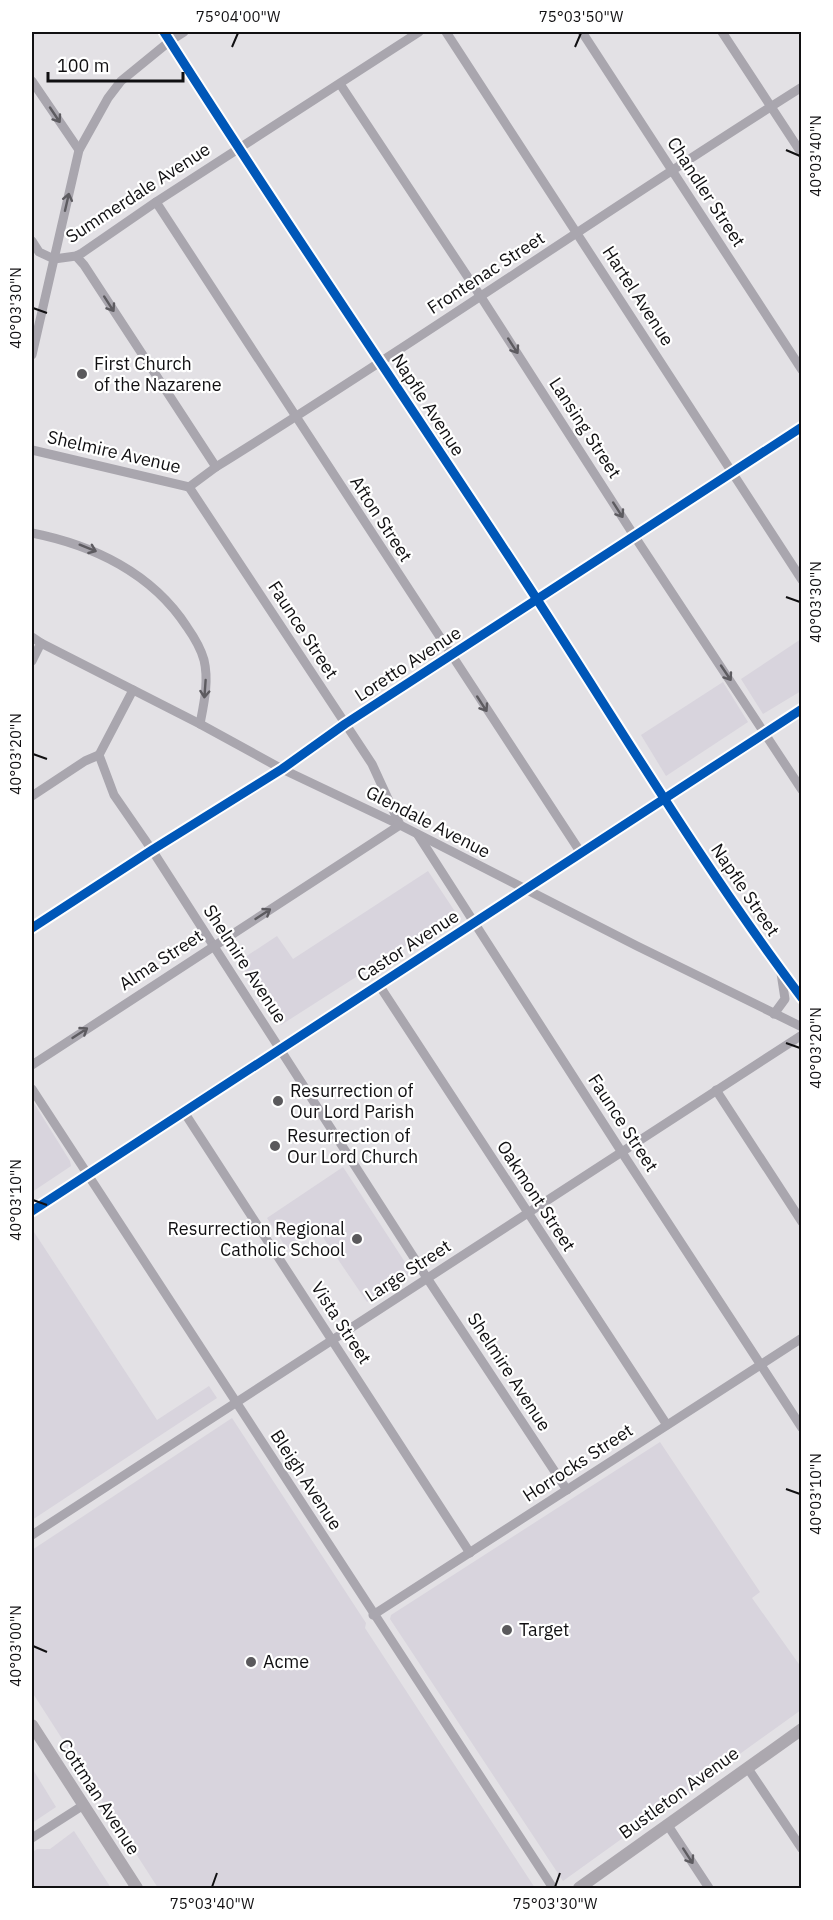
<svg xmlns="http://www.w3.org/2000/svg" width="833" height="1920" viewBox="0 0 833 1920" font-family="'IBM Plex Sans',sans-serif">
	<rect width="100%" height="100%" fill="#e3e1e5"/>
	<!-- built -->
	<g fill="#d8d4dd">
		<path d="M801 639V691L763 714 741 679Z"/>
		<path d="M723 682 748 722 666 776 641 735Z"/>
		<path d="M428 871 456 913 281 1025 239 961 277 936 293 959Z"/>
		<path d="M32 1100 70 1161 71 1166 32 1192Z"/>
		<path d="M343 1167 412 1273 367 1302 318 1230 287 1249 267 1218Z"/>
		<path d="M34 1232 157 1420 209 1386 217 1398 32 1520V1234Z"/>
		<path d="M232 1418 366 1623 365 1628 535 1888H158L32 1692V1550Z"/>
		<path d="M660 1442 760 1592 752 1598 801 1667V1710L563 1881 390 1619 391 1615Z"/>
		<path d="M32 1768 56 1807 32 1823Z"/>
		<path d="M74 1831 111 1888H32V1853L37 1849H50Z"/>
	</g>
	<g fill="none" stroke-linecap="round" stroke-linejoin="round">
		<!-- minor -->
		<g stroke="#a9a6ae" stroke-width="9">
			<path d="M164 32C285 223 414 410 538 601 624 734 706 871 802 998"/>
			<path d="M446 32 802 580"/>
			<path d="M582 32 802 370"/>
			<path d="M722 32 802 154"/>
			<path d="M32 81 79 150"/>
			<path d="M340 84 481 297 635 537 802 790"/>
			<path d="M156 202 581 853"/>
			<path d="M32 241 39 252 54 259"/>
			<path d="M76 256 84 265 216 467"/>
			<path d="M54 259 76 256 82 253 156 202 419 32"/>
			<path d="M32 355 79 150 108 98 121 81 170 41 184 32"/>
			<path d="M32 450 189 487"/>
			<path d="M189 487 216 467C414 344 605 211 802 87"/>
			<path d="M32 533C93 545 152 573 187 627 194 637 201 649 204 660 209 681 204 703 200 724"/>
			<path d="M32 637 41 643 200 724 282 769 400 825 637 946 802 1027"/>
			<path d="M32 661 41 643"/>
			<path d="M133 690 99 755 114 795 152 850 427 1278 567 1490"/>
			<path d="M32 796 85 761 99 755"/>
			<path d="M418 835 621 1151 802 1428"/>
			<path d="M32 928 152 850 282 769 345 724 802 427"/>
			<path d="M379 985 667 1425"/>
			<path d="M774 1014 785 999 781 973"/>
			<path d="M32 1065 400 825 372 764 189 487"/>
			<path d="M32 1089 553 1888"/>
			<path d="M716 1090 802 1222"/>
			<path d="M184 1112 470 1553"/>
			<path d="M32 1535 802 1035"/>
			<path d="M373 1615 802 1338"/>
			<path d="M747 1767 802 1849"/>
			<path d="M667 1824 709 1888"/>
			<path d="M32 1838 82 1806"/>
		</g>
		<!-- major -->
		<g stroke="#aca8af" stroke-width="12">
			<path d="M32 1211 802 709"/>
			<path d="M32 1725 137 1888"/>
			<path d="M579 1888 802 1729"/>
		</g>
		<defs>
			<g id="cycleway">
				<path d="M164 32C285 223 414 410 538 601 624 734 706 871 802 998"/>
				<path d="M32 928 152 850 282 769 345 724 802 427"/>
				<path d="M32 1211 802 709"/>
			</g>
		</defs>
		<!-- cycleway casing -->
		<use href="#cycleway" stroke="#fff" stroke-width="13"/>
		<!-- cycleway -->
		<use href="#cycleway" stroke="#0057b8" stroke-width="9"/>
	</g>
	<!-- one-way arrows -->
	<defs><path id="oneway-shaft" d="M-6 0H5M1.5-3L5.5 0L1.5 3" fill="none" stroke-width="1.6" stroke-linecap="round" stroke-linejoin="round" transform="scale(1.5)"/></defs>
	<g stroke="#5d5b60">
		<use href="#oneway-shaft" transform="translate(55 115) rotate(56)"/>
		<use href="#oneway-shaft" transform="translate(67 202) rotate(-77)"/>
		<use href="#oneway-shaft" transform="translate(109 304) rotate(57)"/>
		<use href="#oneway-shaft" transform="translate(513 346) rotate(57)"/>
		<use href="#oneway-shaft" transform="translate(618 510) rotate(57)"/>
		<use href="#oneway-shaft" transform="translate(88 548) rotate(22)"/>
		<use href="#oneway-shaft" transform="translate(726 673) rotate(56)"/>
		<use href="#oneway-shaft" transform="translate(205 689) rotate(94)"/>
		<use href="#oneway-shaft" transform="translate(482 704) rotate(57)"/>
		<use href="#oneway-shaft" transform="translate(263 914) rotate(-33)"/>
		<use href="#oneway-shaft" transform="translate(80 1033) rotate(-33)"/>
		<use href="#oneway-shaft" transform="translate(688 1856) rotate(57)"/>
	</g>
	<!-- ticks -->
	<path fill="none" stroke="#111012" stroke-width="2" d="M232 47 238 33M575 47 581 33M786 150 800 156M33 308 47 313M786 597 800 602M33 754 47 759M786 1043 800 1048M33 1200 47 1205M786 1489 800 1494M33 1646 47 1652M212 1887 217 1873M555 1887 560 1873"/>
	<!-- markers -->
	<g fill="#5a595c" stroke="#fff" stroke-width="2">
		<circle cx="82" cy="374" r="6"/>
		<circle cx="278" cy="1101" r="6"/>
		<circle cx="275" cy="1146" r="6"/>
		<circle cx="357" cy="1239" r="6"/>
		<circle cx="507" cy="1630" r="6"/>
		<circle cx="251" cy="1662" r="6"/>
	</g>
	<g text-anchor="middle" stroke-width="4.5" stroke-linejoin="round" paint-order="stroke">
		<!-- street labels -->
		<g font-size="18" fill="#111012" stroke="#fff">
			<text transform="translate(706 192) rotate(57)" y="6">Chandler Street</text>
			<text transform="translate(138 193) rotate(-33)" y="6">Summerdale Avenue</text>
			<text transform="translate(486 273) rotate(-33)" y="6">Frontenac Street</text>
			<text transform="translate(638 296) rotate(57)" y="6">Hartel Avenue</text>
			<text transform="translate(428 405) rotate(57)" y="6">Napfle Avenue</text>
			<text transform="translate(585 428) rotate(57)" y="6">Lansing Street</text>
			<text transform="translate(114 452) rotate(13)" y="6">Shelmire Avenue</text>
			<text transform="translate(381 519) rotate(57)" y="6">Afton Street</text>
			<text transform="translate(303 630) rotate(57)" y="6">Faunce Street</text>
			<text transform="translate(408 664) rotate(-33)" y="6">Loretto Avenue</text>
			<text transform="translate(428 822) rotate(27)" y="6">Glendale Avenue</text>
			<text transform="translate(745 890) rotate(56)" y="6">Napfle Street</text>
			<text transform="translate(408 946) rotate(-33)" y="6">Castor Avenue</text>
			<text transform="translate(161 960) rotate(-33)" y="6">Alma Street</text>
			<text transform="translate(245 964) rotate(57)" y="6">Shelmire Avenue</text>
			<text transform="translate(623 1123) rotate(57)" y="6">Faunce Street</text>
			<text transform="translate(536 1196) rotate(57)" y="6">Oakmont Street</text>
			<text transform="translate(408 1271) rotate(-33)" y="6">Large Street</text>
			<text transform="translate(341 1323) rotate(57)" y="6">Vista Street</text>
			<text transform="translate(509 1372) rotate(57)" y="6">Shelmire Avenue</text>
			<text transform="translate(578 1463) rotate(-33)" y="6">Horrocks Street</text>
			<text transform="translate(306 1480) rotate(57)" y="6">Bleigh Avenue</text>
			<text transform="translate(679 1793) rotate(-36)" y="6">Bustleton Avenue</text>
			<text transform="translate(99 1797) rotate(57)" y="6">Cottman Avenue</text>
		</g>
		<!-- poi labels -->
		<g font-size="18" fill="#111012" stroke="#fff" text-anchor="start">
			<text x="94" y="370">First Church<tspan x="94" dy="21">of the Nazarene</tspan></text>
			<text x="290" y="1097">Resurrection of<tspan x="290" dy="21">Our Lord Parish</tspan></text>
			<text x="287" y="1142">Resurrection of<tspan x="287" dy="21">Our Lord Church</tspan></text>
			<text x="345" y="1235" text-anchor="end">Resurrection Regional<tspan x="345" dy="21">Catholic School</tspan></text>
			<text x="519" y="1636">Target</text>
			<text x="263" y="1668">Acme</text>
		</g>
	</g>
	<!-- border -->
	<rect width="833" height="1920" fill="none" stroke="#ffffff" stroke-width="66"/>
	<!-- scale -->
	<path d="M48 72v9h135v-9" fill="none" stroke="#111012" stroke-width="3"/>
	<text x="57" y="72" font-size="18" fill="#111012" stroke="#ffffff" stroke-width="4.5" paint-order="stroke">100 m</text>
	<rect x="33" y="33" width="767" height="1854" fill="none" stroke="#111012" stroke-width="2"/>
	<g font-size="15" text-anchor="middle" fill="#111012">
		<text x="238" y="22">75°04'00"W</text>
		<text x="581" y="22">75°03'50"W</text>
		<text transform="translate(816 156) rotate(-90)" y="5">40°03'40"N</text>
		<text transform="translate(16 308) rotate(-90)" y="5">40°03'30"N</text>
		<text transform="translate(816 602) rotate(-90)" y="5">40°03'30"N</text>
		<text transform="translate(16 754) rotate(-90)" y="5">40°03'20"N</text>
		<text transform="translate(816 1048) rotate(-90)" y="5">40°03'20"N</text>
		<text transform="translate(16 1200) rotate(-90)" y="5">40°03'10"N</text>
		<text transform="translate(816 1494) rotate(-90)" y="5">40°03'10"N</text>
		<text transform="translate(16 1646) rotate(-90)" y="5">40°03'00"N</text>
		<text x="212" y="1909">75°03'40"W</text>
		<text x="555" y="1909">75°03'30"W</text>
	</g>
</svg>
